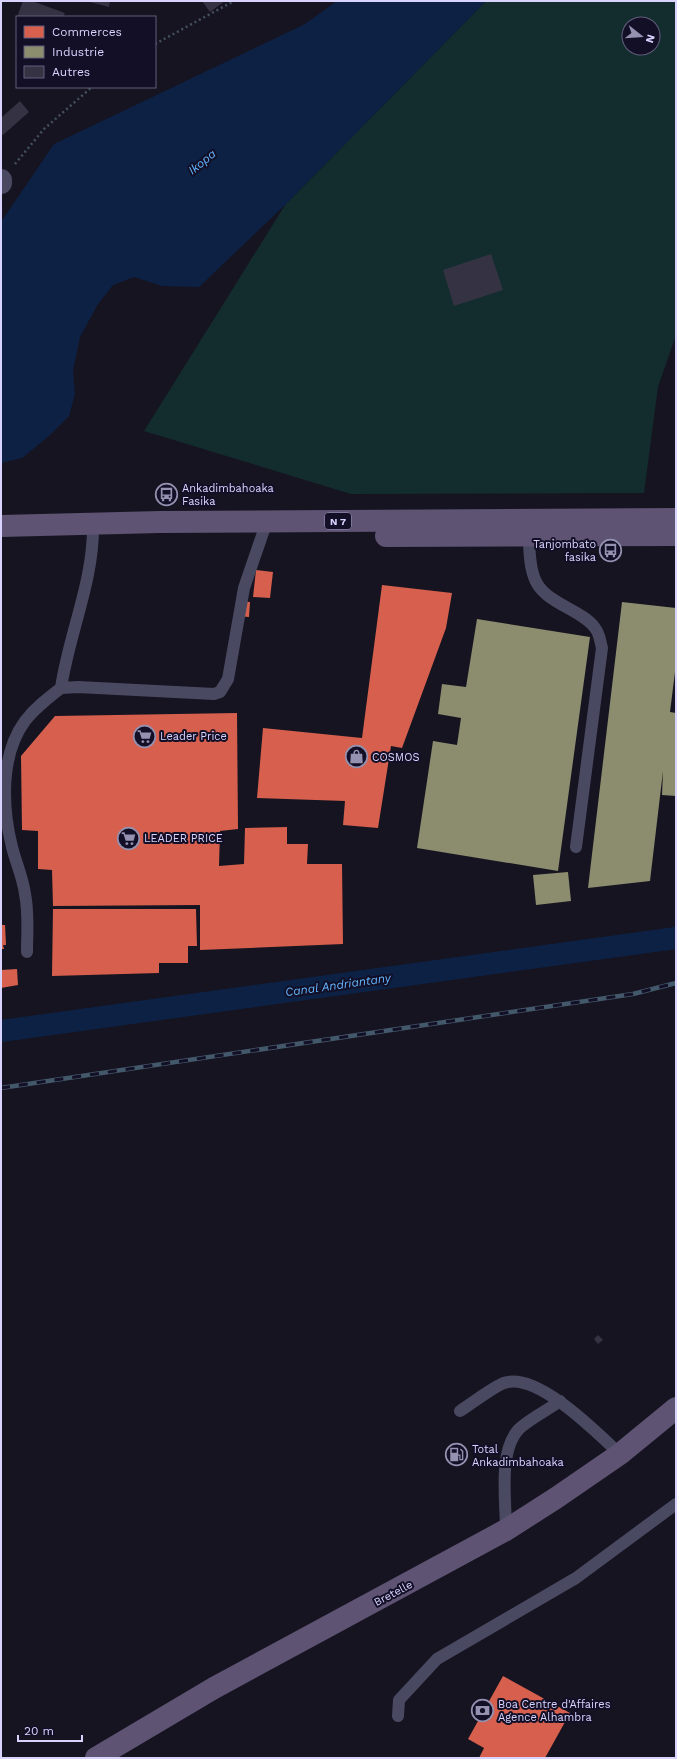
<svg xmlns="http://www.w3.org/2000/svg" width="677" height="1759" viewBox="0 0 677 1759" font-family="'Work Sans',sans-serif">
	<rect width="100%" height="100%" fill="#161421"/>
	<!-- green -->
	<path fill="#132c2d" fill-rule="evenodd" d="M486 1H676V335L658 387 644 493 351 494 144 431 285 205ZM629 24H653V48H629Z"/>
	<!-- water -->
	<path fill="#0d2144" d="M337 1H486L285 205 199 287 162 286 134 277 113 285 98 304 80 337 73 371 75 394 69 416 49 436 22 458 1 463V222L54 144 305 24Z"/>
	<!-- shops -->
	<g fill="#d6604d">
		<path d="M256 570 273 572 270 598 253 597Z"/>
		<path d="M382 585 452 593 446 628 402 748 391 746 378 828 343 825 345 801 257 798 263 728 362 738Z"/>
		<path d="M237 601 250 602 249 617 237 616Z"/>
		<path d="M237 713 238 829 220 831 219 866 244 864 245 828 287 827V844H308L307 864H342L343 944 200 950V905L53 906 52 870 38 869V831L22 830 21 756 55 716Z"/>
		<path d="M53 909H196L197 946H188V963H159V973L52 976Z"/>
		<path d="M1 925H5L6 945H3L4 949H1Z"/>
		<path d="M17 969 18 985 1 988V970Z"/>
		<path d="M503 1676 570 1713 545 1758H479L484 1748 468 1739Z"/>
	</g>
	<!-- industry -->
	<g fill="#8c8c6e">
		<path d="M622 602 676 608V664L670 712 676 713V796L662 795 663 771 650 881 588 888Z"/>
		<path d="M477 619 590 637 558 871 417 848 433 741 457 745 461 718 438 714 442 684 466 687Z"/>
		<path d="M568 872 571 901 536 905 533 875Z"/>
	</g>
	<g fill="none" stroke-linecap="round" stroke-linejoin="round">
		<!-- canal -->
		<path stroke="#0d2144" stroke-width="22" d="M1 1031 676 938"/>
	</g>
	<!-- building -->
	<g fill="#343243">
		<path d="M23 1H32L65 13 63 17H17Z"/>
		<path d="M90 1H110L109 7 90 2Z"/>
		<path d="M202 1H225L210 12Z"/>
		<path d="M20 101 29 112 3 135 1 133V118Z"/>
		<path d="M491 254 503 290 454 306 443 270Z"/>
		<path d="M598 1335 603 1340 598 1344 594 1339Z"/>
	</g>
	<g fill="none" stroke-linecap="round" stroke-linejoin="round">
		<!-- path -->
		<g stroke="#44505f" stroke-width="2.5" stroke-dasharray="2 3" stroke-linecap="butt">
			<path d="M155 44 234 1"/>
			<path d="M15 164 44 129 92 87"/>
		</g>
		<!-- lane -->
		<g stroke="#4a4962" stroke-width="12">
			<path d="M93 524C94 581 69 633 61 688L78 687 214 694 220 692 228 679 244 588 267 521"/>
			<path d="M529 531C529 545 529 563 534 577 542 603 582 609 595 628 600 634 600 641 602 648L576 847"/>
			<path d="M27 952C27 933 29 913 25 894 23 878 16 863 12 847 2 807 0 755 25 721 35 708 48 698 61 688"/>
			<path d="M460 1411C471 1404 493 1387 504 1383 537 1371 597 1433 620 1454"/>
			<path d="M506 1530C506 1501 498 1451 519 1429 529 1419 548 1410 560 1401"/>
			<path d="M398 1716 399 1700 437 1659 576 1578 676 1504"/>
		</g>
		<!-- street -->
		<path stroke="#4a4962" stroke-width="22" d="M1 180V183"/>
		<!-- primary -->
		<g stroke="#5e5373" stroke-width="22">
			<path d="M1 526 160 522 676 519"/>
			<path d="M386 536 676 535"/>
			<path d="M96 1758 214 1688 506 1530 556 1498 620 1454 676 1408"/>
		</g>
		<defs>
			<path id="rail" d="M1 1088 633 994 676 983"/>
		</defs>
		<!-- rail casing -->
		<use href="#rail" stroke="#43596b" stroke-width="4.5"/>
		<!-- rail -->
		<use href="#rail" stroke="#130f26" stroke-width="3" stroke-dasharray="9" stroke-linecap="butt"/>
	</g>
	<!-- icons -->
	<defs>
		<symbol id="bus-ring" viewBox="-11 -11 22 22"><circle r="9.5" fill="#130f26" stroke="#9591b1" stroke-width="1.5"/><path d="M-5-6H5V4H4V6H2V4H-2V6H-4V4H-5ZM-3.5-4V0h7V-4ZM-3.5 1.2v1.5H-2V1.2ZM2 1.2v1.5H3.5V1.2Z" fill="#9591b1"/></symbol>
		<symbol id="supermarket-ring" viewBox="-11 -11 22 22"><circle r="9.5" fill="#130f26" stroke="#9591b1" stroke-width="1.5"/><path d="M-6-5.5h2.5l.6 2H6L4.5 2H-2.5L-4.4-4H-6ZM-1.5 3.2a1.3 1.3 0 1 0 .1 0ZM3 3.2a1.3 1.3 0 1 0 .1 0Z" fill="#9591b1"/></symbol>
		<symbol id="shop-ring" viewBox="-11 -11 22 22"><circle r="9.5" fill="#130f26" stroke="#9591b1" stroke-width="1.5"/><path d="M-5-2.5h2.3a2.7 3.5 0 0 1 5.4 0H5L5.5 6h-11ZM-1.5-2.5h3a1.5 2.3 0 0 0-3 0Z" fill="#9591b1"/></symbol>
		<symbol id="fuel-ring" viewBox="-11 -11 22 22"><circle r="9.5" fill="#130f26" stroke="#9591b1" stroke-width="1.5"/><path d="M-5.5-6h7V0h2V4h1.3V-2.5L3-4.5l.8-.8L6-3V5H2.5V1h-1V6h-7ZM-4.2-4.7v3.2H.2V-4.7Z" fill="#9591b1"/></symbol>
		<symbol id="bank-ring" viewBox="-11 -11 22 22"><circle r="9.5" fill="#130f26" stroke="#9591b1" stroke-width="1.5"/><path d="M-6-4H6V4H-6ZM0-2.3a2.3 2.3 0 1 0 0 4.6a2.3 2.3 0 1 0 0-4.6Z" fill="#9591b1"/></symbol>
	</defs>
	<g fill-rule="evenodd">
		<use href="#bus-ring" x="154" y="482" width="25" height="25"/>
		<use href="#bus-ring" x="598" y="538" width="25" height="25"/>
		<use href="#supermarket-ring" x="132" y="724" width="25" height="25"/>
		<use href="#shop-ring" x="344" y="744" width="25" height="25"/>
		<use href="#supermarket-ring" x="116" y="826" width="25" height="25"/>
		<use href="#fuel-ring" x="444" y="1442" width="25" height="25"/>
		<use href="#bank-ring" x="470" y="1698" width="25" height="25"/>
	</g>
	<g text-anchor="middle" stroke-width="4" stroke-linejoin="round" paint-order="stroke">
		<!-- shield labels -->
		<rect fill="#130f26" stroke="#9e99be" stroke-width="1" x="325" y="513" width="26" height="16" rx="3"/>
		<g font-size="10" font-weight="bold" fill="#d9d4ff">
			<text x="338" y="525">N 7</text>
		</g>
		<!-- poi labels -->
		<g font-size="11" fill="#d9d4ff" stroke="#130f26" text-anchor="start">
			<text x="182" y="492">Ankadimbahoaka<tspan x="182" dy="13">Fasika</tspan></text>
			<text x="596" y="548" text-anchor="end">Tanjombato<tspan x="596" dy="13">fasika</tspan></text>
			<text x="160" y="740">Leader Price</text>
			<text x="372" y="761">COSMOS</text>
			<text x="144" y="842">LEADER PRICE</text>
			<text x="472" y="1453">Total<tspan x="472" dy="13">Ankadimbahoaka</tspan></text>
			<text x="498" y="1708">Boa Centre d'Affaires<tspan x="498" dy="13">Agence Alhambra</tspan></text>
		</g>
		<!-- street labels -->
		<g font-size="11" fill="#d9d4ff" stroke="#130f26">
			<text transform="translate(393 1593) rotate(-28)" y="4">Bretelle</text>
		</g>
		<!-- water labels -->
		<g font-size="12" font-style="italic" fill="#62b6ff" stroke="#130f26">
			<text transform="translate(202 162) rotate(-39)" y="4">Ikopa</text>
			<text transform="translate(338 985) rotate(-8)" y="4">Canal Andriantany</text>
		</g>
	</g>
	<!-- border -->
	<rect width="677" height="1759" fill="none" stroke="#d9d4ff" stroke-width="4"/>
	<!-- legend -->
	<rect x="16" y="16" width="140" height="72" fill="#130f26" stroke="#625e7d"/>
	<rect x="24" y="26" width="20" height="12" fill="#d6604d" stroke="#625e7d"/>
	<text x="52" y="36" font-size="12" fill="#d9d4ff">Commerces</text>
	<rect x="24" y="46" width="20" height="12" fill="#8c8c6e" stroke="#625e7d"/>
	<text x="52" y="56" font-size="12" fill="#d9d4ff">Industrie</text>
	<rect x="24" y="66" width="20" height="12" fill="#343243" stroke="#625e7d"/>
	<text x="52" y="76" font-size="12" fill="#d9d4ff">Autres</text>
	<!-- north arrow -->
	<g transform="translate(641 36) rotate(107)"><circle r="19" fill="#130f26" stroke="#625e7d"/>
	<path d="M0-3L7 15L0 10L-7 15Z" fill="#9591b1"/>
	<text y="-6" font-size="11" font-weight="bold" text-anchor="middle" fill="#d9d4ff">N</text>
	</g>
	<!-- scale -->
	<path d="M18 1735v6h64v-6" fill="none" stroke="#d9d4ff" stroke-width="2"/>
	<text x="24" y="1735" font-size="12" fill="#d9d4ff" stroke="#130f26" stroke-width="3" paint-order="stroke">20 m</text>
</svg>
